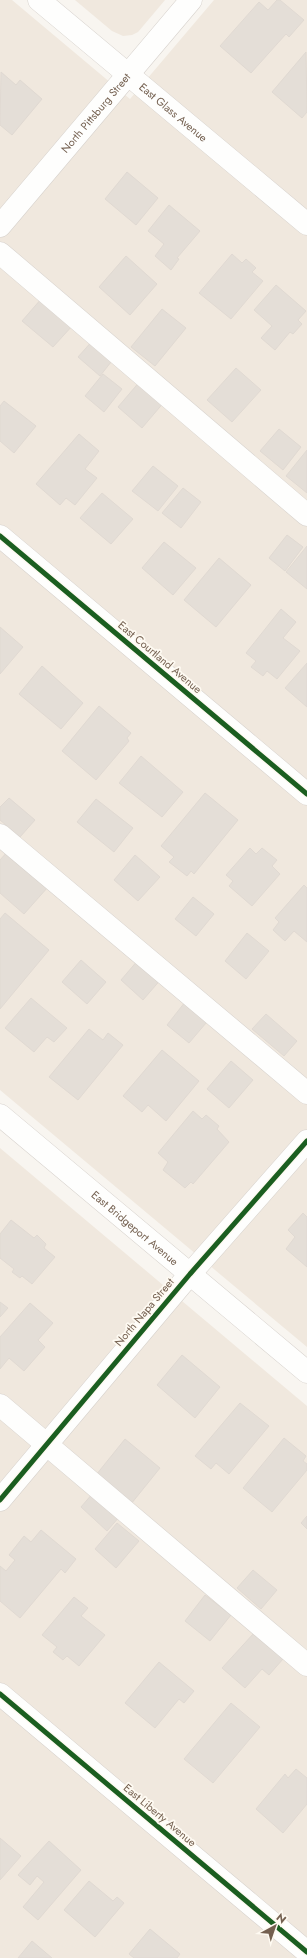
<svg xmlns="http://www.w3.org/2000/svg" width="307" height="1958" viewBox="0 0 307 1958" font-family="Jost,sans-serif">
	<rect width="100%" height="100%" fill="#f8f5f0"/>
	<!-- residential -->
	<g fill="#f0e8de">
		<path d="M0 0H12L130 99 214 0H307V1347L0 1090Z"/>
		<path d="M75 0H165L138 32 132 35 123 36 112 31Z"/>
		<path d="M0 1148 307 1406V1958H0Z"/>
	</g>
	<!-- building -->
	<g fill="#e4ded7" stroke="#e0d9d2">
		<path d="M277 0H280L304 20 289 37 286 34 251 73 220 46 259 2 268 10Z"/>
		<path d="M306 52 307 112 302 118 272 92Z"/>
		<path d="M1 72 16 85 20 80 42 99 12 135 0 125Z"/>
		<path d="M127 172 158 198 136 225 105 199Z"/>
		<path d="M169 205 200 231 177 258 179 259 171 270 155 256 164 244 148 231Z"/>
		<path d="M232 254 242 263 246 259 256 268 252 272 263 281 231 319 199 293Z"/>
		<path d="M126 256 157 284 130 315 99 287Z"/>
		<path d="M276 285 306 311 298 320 302 324 293 334 290 332 275 350 261 338 272 326 254 310Z"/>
		<path d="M42 298 73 325 53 347 22 321Z"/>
		<path d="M162 309 186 328 155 366 131 347Z"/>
		<path d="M94 339 115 357 100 376 78 357Z"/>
		<path d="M236 368 261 390 232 422 207 400Z"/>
		<path d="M103 374 122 389 104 412 85 396Z"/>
		<path d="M141 380 165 401 142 428 118 407Z"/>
		<path d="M4 401 36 426 14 453 0 441V406Z"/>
		<path d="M279 429 301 447 283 470 260 451Z"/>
		<path d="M79 434 99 451 85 469 97 478 75 505 66 498 60 505 36 484Z"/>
		<path d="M307 450V493L286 476Z"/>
		<path d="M153 466 178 486 158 511 132 491Z"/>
		<path d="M183 488 201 502 181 528 162 513Z"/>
		<path d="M102 493 133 519 111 544 80 518Z"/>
		<path d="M287 535 303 547 285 571 269 558Z"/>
		<path d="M164 542 196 568 173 595 142 568Z"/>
		<path d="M307 546V589L286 572Z"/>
		<path d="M219 558 251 585 216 627 184 600Z"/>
		<path d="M281 609 296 622 283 638 300 651 277 679 267 671 263 676 251 667 256 661 246 653Z"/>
		<path d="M0 627 23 647 0 674Z"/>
		<path d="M307 663V707L285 688Z"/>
		<path d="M42 666 83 703 61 729 19 694Z"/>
		<path d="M99 706 131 733 127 738 129 741 96 780 62 751Z"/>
		<path d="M141 756 183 792 162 817 119 783Z"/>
		<path d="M205 793 238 820 194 874 191 871 187 876 169 862 174 857 161 846Z"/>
		<path d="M9 798 35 820 20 837 0 820V807Z"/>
		<path d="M96 799 133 828 114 852 77 822Z"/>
		<path d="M250 848 256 854 262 848 277 860 272 866 280 874 252 906 229 886 233 881 226 875Z"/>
		<path d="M7 852 48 887 24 914 0 893V860Z"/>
		<path d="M135 855 160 877 138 901 114 880Z"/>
		<path d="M304 885 307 888V942L294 931 285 941 273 930 279 922 275 918Z"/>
		<path d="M193 897 214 914 196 936 175 919Z"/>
		<path d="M5 913 49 950 0 1009V919Z"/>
		<path d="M247 933 269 951 246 979 225 961Z"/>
		<path d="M139 959 162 978 143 1000 121 980Z"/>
		<path d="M81 960 106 982 87 1004 62 982Z"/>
		<path d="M189 997 212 1016 189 1043 167 1025Z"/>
		<path d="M31 998 67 1028 54 1042 47 1037 34 1052 5 1028Z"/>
		<path d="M266 1014 297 1041 284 1056 252 1029Z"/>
		<path d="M89 1029 103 1040 108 1033 123 1045 78 1100 49 1077Z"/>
		<path d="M162 1050 199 1081 166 1121 148 1105 142 1112 123 1096Z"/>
		<path d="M231 1061 253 1080 229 1108 207 1089Z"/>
		<path d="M193 1111 202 1119 206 1115 219 1126 217 1129 229 1142 193 1184 191 1182 185 1188 163 1170 168 1162 158 1153Z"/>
		<path d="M303 1213 307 1217V1267L286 1249 295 1237 288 1230Z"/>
		<path d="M11 1220 34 1238 37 1235 46 1244 44 1248 55 1257 32 1284 22 1276 20 1278 12 1272 14 1269 0 1258V1234Z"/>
		<path d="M0 1302 8 1308 0 1317Z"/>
		<path d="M30 1303 53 1323 38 1340 45 1347 24 1371 9 1358 0 1369V1337Z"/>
		<path d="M182 1355 220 1387 195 1418 157 1385Z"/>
		<path d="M240 1403 269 1426 229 1474 216 1463 211 1469 195 1456Z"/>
		<path d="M284 1438 306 1456 303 1461 307 1464V1470L272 1512 243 1488Z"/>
		<path d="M125 1439 160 1468 131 1504 96 1475Z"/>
		<path d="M93 1493 120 1516 107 1531 81 1507Z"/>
		<path d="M307 1516V1529L301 1523Z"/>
		<path d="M117 1523 139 1541 116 1568 95 1549Z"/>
		<path d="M41 1530 76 1559 65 1573 61 1569 20 1618 0 1601V1566L6 1571 15 1560 9 1555 24 1536 31 1542Z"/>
		<path d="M253 1570 277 1590 261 1609 237 1588Z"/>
		<path d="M205 1595 231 1615 210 1641 185 1621Z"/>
		<path d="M74 1597 88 1608 81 1616 105 1635 79 1666 67 1656 63 1660 53 1652 57 1647 42 1635Z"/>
		<path d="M254 1633 283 1659 269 1675 262 1669 245 1688 222 1668Z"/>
		<path d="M159 1662 194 1691 184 1703 179 1699 155 1728 125 1703Z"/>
		<path d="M231 1703 260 1727 213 1783 184 1759Z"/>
		<path d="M296 1769 307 1778V1804L283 1833 256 1809 285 1774 288 1778Z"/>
		<path d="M0 1838 21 1856 0 1880Z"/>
		<path d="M49 1841 81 1870 38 1920 23 1907 44 1882 37 1876 30 1885 18 1875Z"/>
		<path d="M89 1881 113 1901 117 1897 124 1903 95 1937 64 1910Z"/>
		<path d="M150 1929 180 1954 177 1958H134L129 1954Z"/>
		<path d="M32 1941 52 1958H18Z"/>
	</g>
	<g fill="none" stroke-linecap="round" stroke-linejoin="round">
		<defs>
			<g id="minor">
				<path id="s1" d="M39 0 307 224"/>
				<path id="s2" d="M0 226 191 0"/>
				<path d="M0 253 307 515"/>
				<path d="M0 536 307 794"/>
				<path d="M0 835 307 1093"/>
				<path id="s3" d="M0 1115 307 1372"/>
				<path d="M0 1405 307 1665"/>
				<path d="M0 1500 190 1274 307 1141"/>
				<path d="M0 1694 307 1952"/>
			</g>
		</defs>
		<!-- minor casing -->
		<use href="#minor" stroke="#d7d2cd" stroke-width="23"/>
		<!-- minor -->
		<use href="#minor" stroke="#fefefd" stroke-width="22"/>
		<defs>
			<g id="cycleway">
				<path d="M0 536 307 794"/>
				<path d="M0 1500 190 1274 307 1141"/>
				<path d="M0 1694 307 1952"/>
			</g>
		</defs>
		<!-- cycleway casing -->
		<use href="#cycleway" stroke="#fefaf2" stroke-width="8"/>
		<!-- cycleway -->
		<use href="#cycleway" stroke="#1b5e20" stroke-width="5"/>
	</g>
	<g text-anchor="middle" stroke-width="3.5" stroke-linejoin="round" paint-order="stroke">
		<!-- street labels -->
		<g font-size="11" fill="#746050" stroke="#fefaf2">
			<text dy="4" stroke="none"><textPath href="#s1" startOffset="175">East Glass Avenue</textPath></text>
			<text dy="4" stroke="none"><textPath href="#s2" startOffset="148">North Pittsburg Street</textPath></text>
			<text transform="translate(160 657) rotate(40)" y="4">East Courtland Avenue</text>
			<text dy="4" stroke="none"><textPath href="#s3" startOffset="176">East Bridgeport Avenue</textPath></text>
			<text transform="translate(144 1312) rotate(-50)" y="4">North Napa Street</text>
			<text transform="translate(160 1815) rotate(40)" y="4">East Liberty Avenue</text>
		</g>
	</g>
	<!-- north arrow -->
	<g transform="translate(275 1926) rotate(40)" stroke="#fefaf2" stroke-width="3" paint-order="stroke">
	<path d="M0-3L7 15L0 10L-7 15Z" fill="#746050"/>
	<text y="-6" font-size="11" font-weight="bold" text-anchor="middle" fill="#746050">N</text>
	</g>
</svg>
